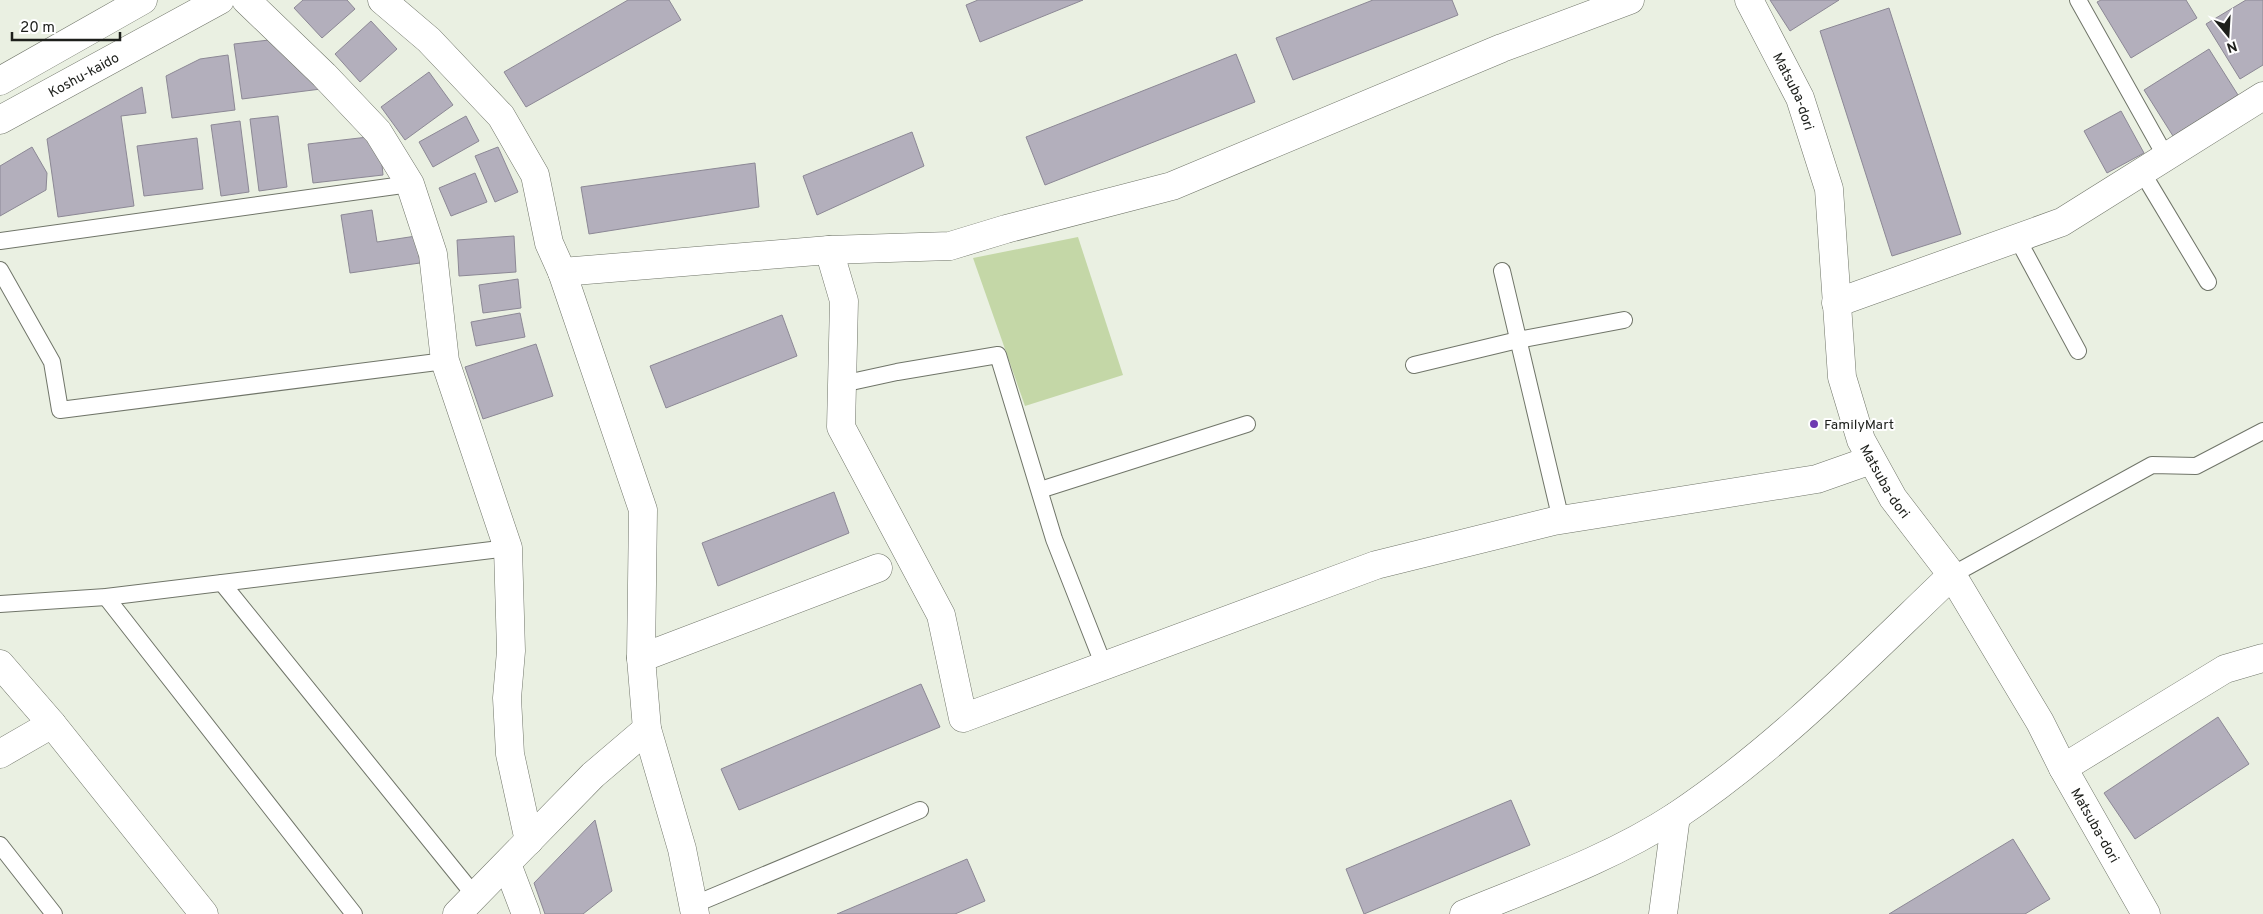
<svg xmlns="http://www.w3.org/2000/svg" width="2263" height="914" viewBox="0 0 2263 914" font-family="Overpass,sans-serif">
	<rect width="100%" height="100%" fill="#eaf0e2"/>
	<!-- green -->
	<path fill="#c4d7a7" d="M1078 237 1123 375 1025 406 973 258Z"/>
	<!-- building -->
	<g fill="#b3afbc" stroke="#8c8895">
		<path d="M303 0H347L355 9 322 38 294 8Z"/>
		<path d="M628 0H669L681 20 526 107 504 72Z"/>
		<path d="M978 0H1083L980 42 966 5Z"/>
		<path d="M1373 0H1452L1458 15 1293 80 1276 38Z"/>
		<path d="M1770 0H1839L1790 31Z"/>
		<path d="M2101 0H2186L2197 18 2131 58 2097 2Z"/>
		<path d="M2246 0H2263V65L2240 79 2206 24Z"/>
		<path d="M1889 8 1961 234 1892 256 1820 31Z"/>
		<path d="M371 21 397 49 360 82 335 54Z"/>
		<path d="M278 39 321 89 242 99 234 44Z"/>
		<path d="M2209 49 2238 95 2173 136 2144 90Z"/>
		<path d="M1236 54 1255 102 1045 185 1026 137Z"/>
		<path d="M228 55 235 110 172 118 166 76 200 59Z"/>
		<path d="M429 72 453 105 405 140 381 107Z"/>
		<path d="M142 87 146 113 121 116 134 206 58 217 47 139Z"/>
		<path d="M2121 111 2144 153 2107 173 2084 131Z"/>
		<path d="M278 116 287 187 259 191 250 119Z"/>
		<path d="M466 116 479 141 433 167 419 142Z"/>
		<path d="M240 121 249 192 221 196 211 125Z"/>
		<path d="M912 132 924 166 817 215 803 176Z"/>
		<path d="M368 137 381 154 383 175 313 183 308 144Z"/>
		<path d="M197 138 203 189 144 196 137 146Z"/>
		<path d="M32 147 47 173 46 190 0 216V166Z"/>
		<path d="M498 147 518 192 495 202 475 156Z"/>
		<path d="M755 163 759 207 589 234 581 187Z"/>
		<path d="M475 173 487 202 451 216 439 188Z"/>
		<path d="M372 210 377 242 416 236 420 263 350 273 341 215Z"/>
		<path d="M514 236 516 272 459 276 457 240Z"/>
		<path d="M518 279 521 308 483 313 479 285Z"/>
		<path d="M520 313 525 337 476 346 471 322Z"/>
		<path d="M782 315 797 356 666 408 650 366Z"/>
		<path d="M536 344 553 396 483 419 465 367Z"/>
		<path d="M834 492 849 533 718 586 702 543Z"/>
		<path d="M921 684 940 727 739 810 721 769Z"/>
		<path d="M2218 717 2249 764 2135 839 2104 793Z"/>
		<path d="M1511 800 1530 845 1364 914 1346 869Z"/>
		<path d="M595 820 612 891 583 914H545L534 883Z"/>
		<path d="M2013 839 2050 899 2025 914H1889Z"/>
		<path d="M967 859 985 901 955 914H837Z"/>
	</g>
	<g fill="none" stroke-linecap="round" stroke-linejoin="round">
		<defs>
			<g id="lane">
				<path d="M2078 0 2166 157"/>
				<path d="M2142 172 2208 282"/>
				<path d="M2017 238 2078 351"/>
				<path d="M0 241 410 184"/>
				<path d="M0 270 52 362 60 410 445 361"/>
				<path d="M1502 271 1561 520"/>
				<path d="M1414 365 1518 340 1624 320"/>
				<path d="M842 384 897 372 998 355 1054 539 1104 666"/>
				<path d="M1040 490 1247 424"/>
				<path d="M1952 575 2152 465 2196 466 2263 431"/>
				<path d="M222 583 475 896"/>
				<path d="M106 597 354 914"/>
				<path d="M0 604 106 597 508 548"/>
				<path d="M0 845 54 914"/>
				<path d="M693 905 920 810"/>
			</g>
			<g id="street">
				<path d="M246 0 324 75 378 132 410 184 433 254 445 361 508 548 511 651 507 698 510 754 529 841"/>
				<path d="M382 0 429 40 501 116 535 175 549 243 562 272 643 510 641 658 647 729 682 849 695 914"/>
				<path d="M829 250 844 301 841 427 941 615 963 718 1376 565 1554 521 1817 479 1871 460"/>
				<path d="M562 272 829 250 950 246 1006 229 1172 186 1502 48 1630 0"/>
				<path d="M1836 303 2062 222 2263 96"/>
				<path d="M641 658 878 568"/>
				<path d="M0 664 52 724 204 914"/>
				<path d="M0 754 52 724"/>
				<path d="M2063 768 2225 669 2263 658"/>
				<path d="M507 864 526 914"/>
				<path d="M457 914 593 775 647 729"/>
				<path d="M1464 914C1535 885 1612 858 1676 816 1778 748 1864 659 1952 575"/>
				<path d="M1663 914 1676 816"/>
			</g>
			<g id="secondary">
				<path id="s1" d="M1749 0 1800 98 1829 189 1842 377 1861 440 1893 498 1952 575 2040 722 2063 768 2146 914"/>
			</g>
			<g id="highway">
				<path d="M0 81 143 0"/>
				<path id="s2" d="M0 120 220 0"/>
			</g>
		</defs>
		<!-- lane casing -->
		<use href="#lane" stroke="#707569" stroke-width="18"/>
		<!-- street casing -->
		<use href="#street" stroke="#707569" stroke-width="29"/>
		<!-- secondary casing -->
		<use href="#secondary" stroke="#707569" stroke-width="29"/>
		<!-- highway casing -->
		<use href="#highway" stroke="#707569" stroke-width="29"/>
		<!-- lane -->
		<use href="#lane" stroke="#fff" stroke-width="16"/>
		<!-- street -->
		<use href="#street" stroke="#fff" stroke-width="28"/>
		<!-- secondary -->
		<use href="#secondary" stroke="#fff" stroke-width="28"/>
		<!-- highway -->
		<use href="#highway" stroke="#fff" stroke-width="28"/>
	</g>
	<!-- markers -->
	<circle fill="#6f3ab1" stroke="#fff" stroke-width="2" cx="1814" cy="424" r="5"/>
	<g text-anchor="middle" stroke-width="4" stroke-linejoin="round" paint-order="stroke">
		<!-- street labels -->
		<g font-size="14" fill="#1d1f1b" stroke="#fff">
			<text dy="5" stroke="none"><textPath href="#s2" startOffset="95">Koshu-kaido</textPath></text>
			<text dy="5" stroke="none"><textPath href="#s1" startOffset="102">Matsuba-dori</textPath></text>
			<text dy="5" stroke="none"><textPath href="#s1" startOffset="508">Matsuba-dori</textPath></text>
			<text dy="5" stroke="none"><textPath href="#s1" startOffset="912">Matsuba-dori</textPath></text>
		</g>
		<!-- poi labels -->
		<g font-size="14" fill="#1d1f1b" stroke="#fff" text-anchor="start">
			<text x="1824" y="429">FamilyMart</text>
		</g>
	</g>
	<!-- north arrow -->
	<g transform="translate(2228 35) rotate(162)" stroke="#ffffff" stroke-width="4" paint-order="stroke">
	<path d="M0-4L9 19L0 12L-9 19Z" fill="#1d1f1b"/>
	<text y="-8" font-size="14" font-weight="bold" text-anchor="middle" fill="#1d1f1b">N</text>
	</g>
	<!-- scale -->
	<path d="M12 32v8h108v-8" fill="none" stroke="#1d1f1b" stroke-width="2.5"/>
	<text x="20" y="32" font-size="15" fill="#1d1f1b" stroke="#ffffff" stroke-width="4" paint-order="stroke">20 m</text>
</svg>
